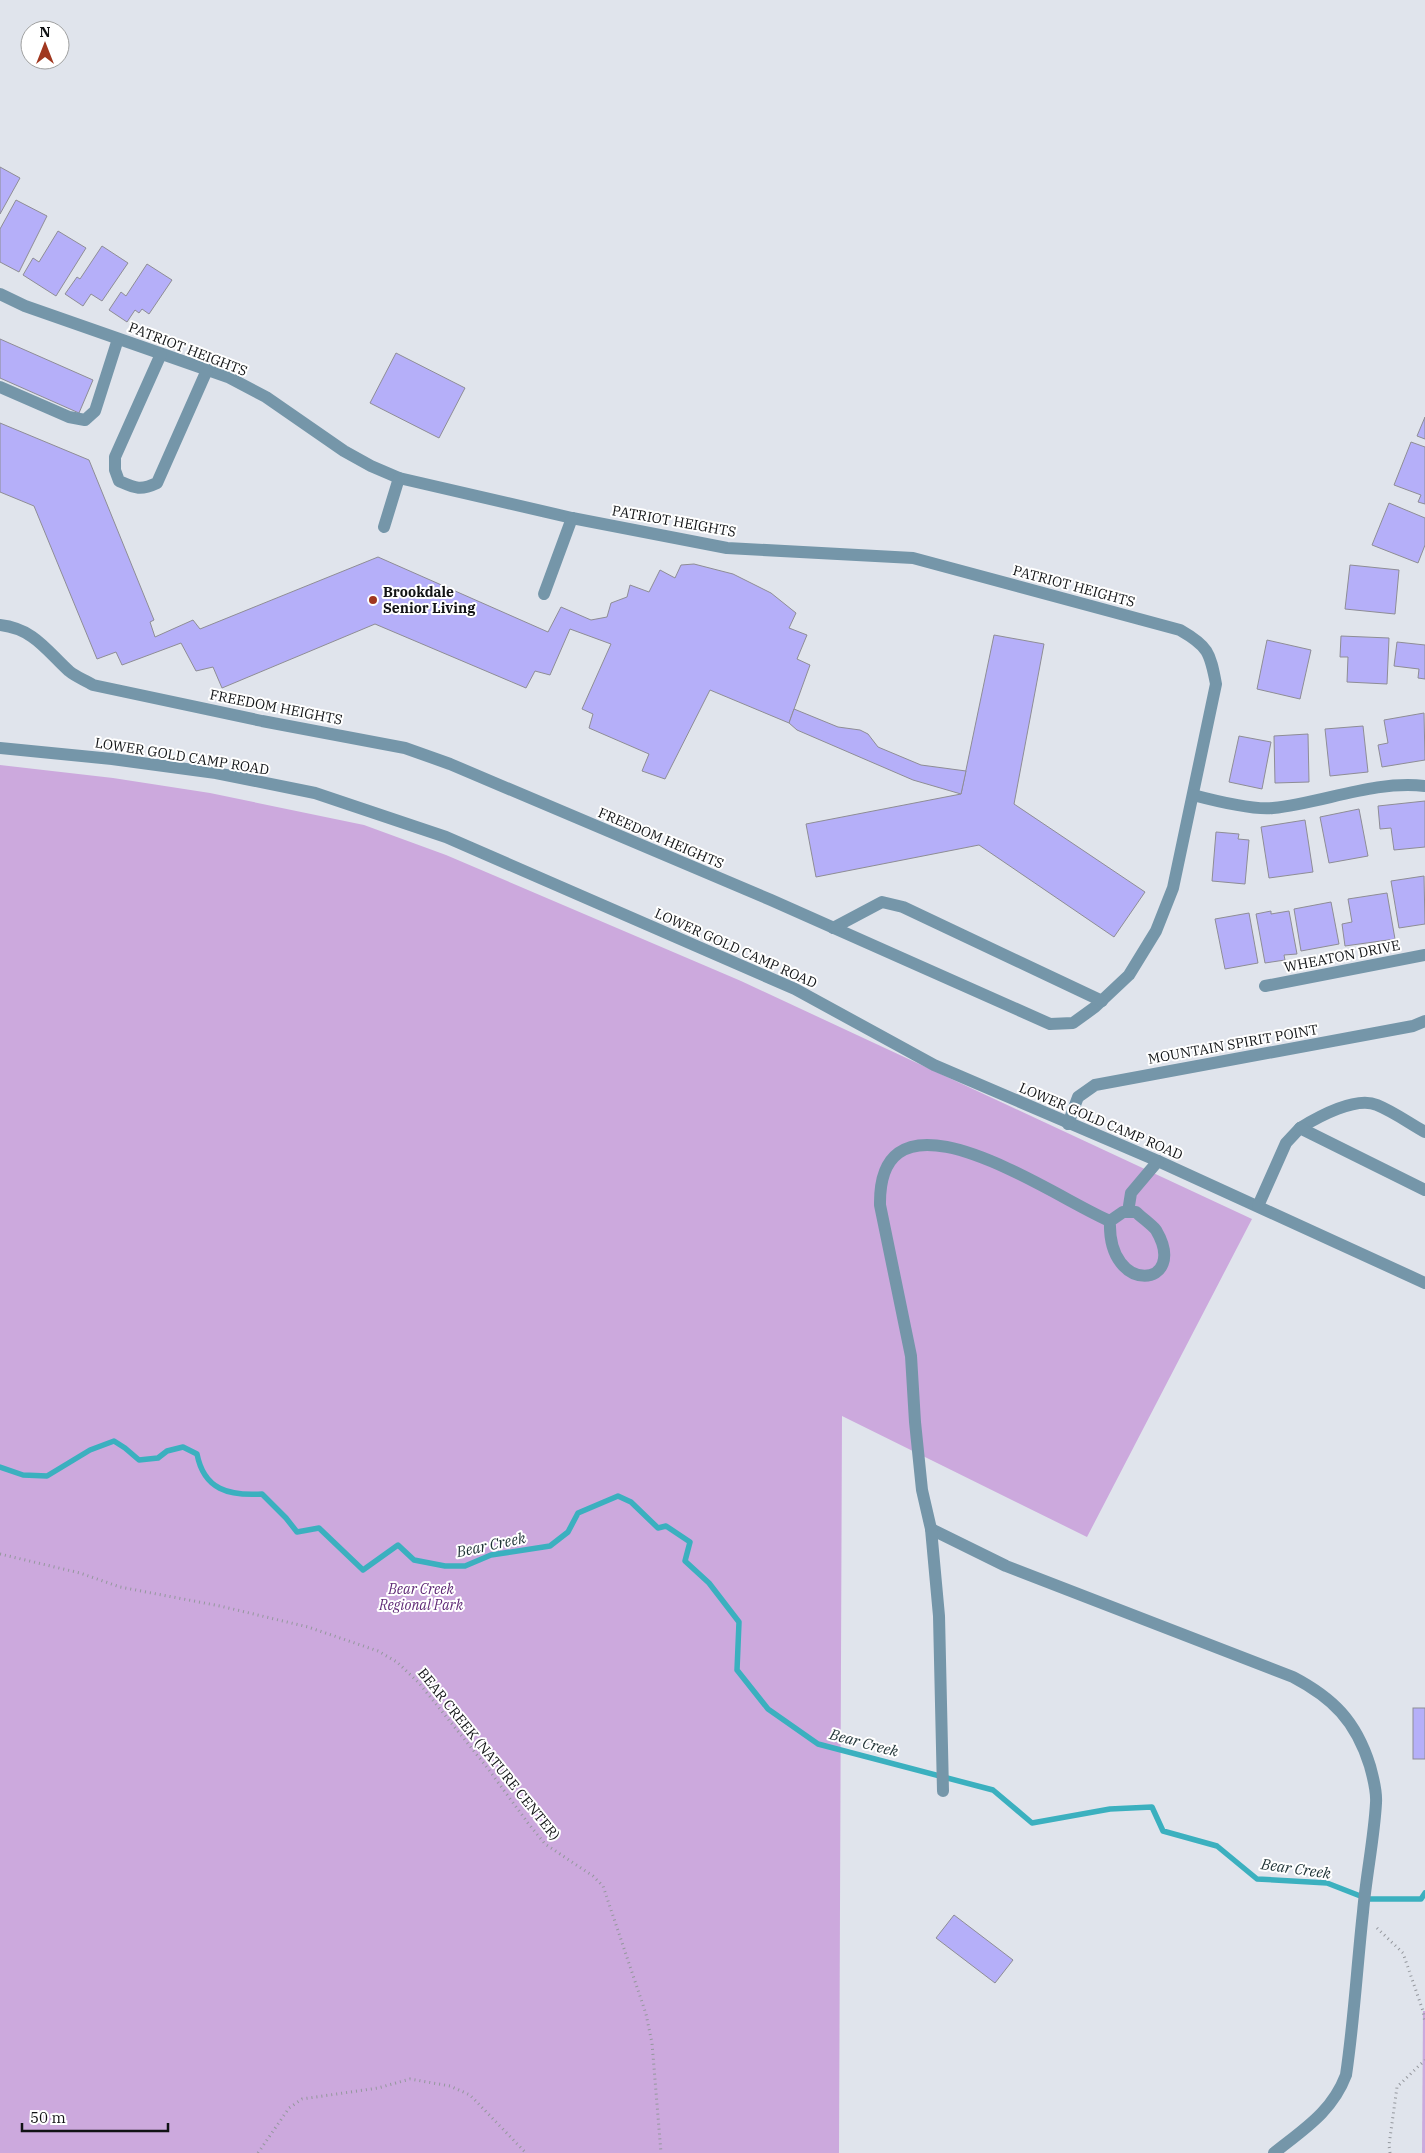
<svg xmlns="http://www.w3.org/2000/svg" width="1425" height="2153" viewBox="0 0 1425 2153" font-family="'IBM Plex Serif',serif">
	<rect width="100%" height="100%" fill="#e0e4ec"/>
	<!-- green -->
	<g fill="#cca9dd">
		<path d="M0 765 113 778 210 793 364 825 446 855 741 981 1252 1219 1087 1537 842 1416 839 2153H0Z"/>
		<path d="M1423 2011H1425V2153H1422Z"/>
	</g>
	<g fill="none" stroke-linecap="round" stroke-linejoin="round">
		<!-- stream -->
		<path stroke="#3bb0bf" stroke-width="5.5" d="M0 1467 23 1475 47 1476 90 1450 114 1441 125 1448 139 1460 158 1458 167 1451 183 1447 197 1454C204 1490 229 1496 262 1494L286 1518 297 1532 319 1528 363 1570 398 1545 414 1560 445 1566H465L491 1555 550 1546 568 1532 578 1513 618 1496 631 1502 658 1528 666 1526 690 1542 685 1561 709 1583 739 1622 737 1670 768 1709 818 1744 993 1790 1032 1823 1110 1809 1152 1807 1163 1831 1217 1846 1257 1879 1327 1883 1368 1899H1421L1425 1893"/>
	</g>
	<!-- building -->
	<g fill="#b5aff9" stroke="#8e8d95">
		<path d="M0 167 20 178 0 214Z"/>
		<path d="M16 200 47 216 19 272 0 262V229Z"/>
		<path d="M58 231 86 248 56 296 23 275 33 258 39 262Z"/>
		<path d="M102 246 128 263 102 301 91 294 83 306 65 294 77 277 80 279Z"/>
		<path d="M147 264 172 280 149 314 142 309 139 313 135 310 127 322 109 310 121 292 126 296Z"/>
		<path d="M0 339 93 380 79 413 0 378Z"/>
		<path d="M396 353 465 388 439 438 370 403Z"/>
		<path d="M1425 417V439L1417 436Z"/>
		<path d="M0 423 89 460 154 620 150 622 155 637 193 620 200 629 378 557 548 632 561 607 591 620 607 617 611 603 627 597 630 585 649 592 660 570 675 578 681 565 694 564 733 574 771 593 796 613 789 628 807 635 797 659 810 665 789 723 710 690 665 779 642 771 649 754 589 728 593 714 582 709 611 644 570 629 550 675 535 671 526 688 375 624 222 688 213 667 196 671 181 643 122 665 116 652 97 659 34 506 0 492Z"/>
		<path d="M1411 442 1425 447V504L1418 502 1421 495 1394 485Z"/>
		<path d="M1389 503 1425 518V545L1418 563 1372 545Z"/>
		<path d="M1350 565 1399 570 1395 614 1345 609Z"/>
		<path d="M994 635 1044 644 1014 804 1145 892 1114 937 979 845 816 877 806 824 961 794Z"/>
		<path d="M1341 636 1389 638 1387 684 1347 682 1348 657H1340Z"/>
		<path d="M1267 640 1311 650 1300 699 1257 689Z"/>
		<path d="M1397 642 1425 645V679L1418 678 1419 669 1394 666Z"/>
		<path d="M794 709 838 727 860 730 868 734 878 747 921 765 966 771 961 794 913 780 797 730 789 723Z"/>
		<path d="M1424 713 1425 760 1382 767 1378 745 1388 743 1384 720Z"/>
		<path d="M1363 726 1368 772 1330 776 1325 729Z"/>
		<path d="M1308 734 1309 782 1275 783 1274 736Z"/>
		<path d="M1239 736 1271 742 1262 789 1229 782Z"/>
		<path d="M1425 801V847L1394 850 1391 828 1380 829 1378 806Z"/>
		<path d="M1359 809 1368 856 1329 863 1320 817Z"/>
		<path d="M1305 820 1313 872 1269 878 1261 827Z"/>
		<path d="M1216 832 1239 834 1238 839 1249 840 1245 884 1212 881Z"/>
		<path d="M1424 876 1425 924 1399 928 1391 881Z"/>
		<path d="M1387 893 1395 939 1345 946 1342 924 1352 922 1348 899Z"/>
		<path d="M1331 902 1339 944 1301 951 1294 909Z"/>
		<path d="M1271 911V914L1289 911 1297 954 1284 955 1285 960 1265 963 1256 914Z"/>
		<path d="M1249 913 1258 963 1225 969 1215 919Z"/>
		<rect x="1413" y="1708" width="12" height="51"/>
		<path d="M954 1915 1013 1960 995 1983 936 1938Z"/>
	</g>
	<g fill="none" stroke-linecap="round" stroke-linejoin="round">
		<!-- path -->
		<g stroke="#94979d" stroke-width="3" stroke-dasharray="1 4" stroke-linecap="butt">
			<path d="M0 1554 80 1573 120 1587 220 1606 308 1627 378 1651 397 1662 419 1683 486 1766 528 1823 545 1844 593 1876 603 1886 646 2014 652 2043 661 2153"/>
			<path d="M1377 1928 1403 1953 1423 2011 1425 2023"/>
			<path d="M258 2153 289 2108 302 2099 378 2088 410 2079 450 2086 470 2095 526 2153"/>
			<path d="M1390 2153 1389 2145 1397 2087 1425 2060"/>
		</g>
		<!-- minor -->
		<g stroke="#7596a9" stroke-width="12">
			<path d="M0 294 25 306 228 377 266 397 344 451 371 466 399 478 572 518 727 548 913 558 1180 630C1208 646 1210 652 1216 684L1173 888 1156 931 1129 975 1095 1007 1073 1023 1050 1024 771 900 450 764 405 748 262 721 93 685C85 680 76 677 69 671 46 650 34 629 0 625"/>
			<path d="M161 354 115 457V470L119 481C135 488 140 491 157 483L207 370"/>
			<path d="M0 387 69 417 85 420 95 411 118 339"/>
			<path d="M384 527 399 478"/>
			<path d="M544 594 572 518"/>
			<path d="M0 748 112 759 216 773 315 793 446 837 795 989 934 1065 1158 1161 1425 1283"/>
			<path d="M1193 795C1212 800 1254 810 1273 808 1323 803 1374 780 1425 786"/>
			<path d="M833 928 882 902 903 907 1102 1001"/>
			<path d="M1265 986 1425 955"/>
			<path d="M1068 1124 1078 1097 1095 1085 1413 1026 1425 1021"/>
			<path d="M1300 1128C1318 1117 1356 1096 1377 1105 1394 1112 1409 1123 1425 1132"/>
			<path d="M1258 1206 1286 1143 1300 1128 1425 1190"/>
			<path d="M1128 1212 1131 1193 1158 1161"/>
			<path d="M931 1529 1006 1566 1293 1677C1333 1698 1356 1721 1370 1766 1373 1778 1377 1790 1376 1803 1374 1839 1366 1876 1363 1912 1357 1966 1354 2021 1346 2075 1332 2112 1304 2129 1274 2153"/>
			<path d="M943 1791 939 1616 931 1529 922 1490 915 1422 911 1356 880 1205C878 1071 1058 1200 1110 1221L1123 1212H1136C1142 1218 1151 1224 1156 1230 1190 1288 1107 1297 1110 1221"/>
		</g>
	</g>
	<!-- markers -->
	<circle fill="#a0371f" stroke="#fff" stroke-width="2" cx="373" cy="600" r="5"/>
	<g text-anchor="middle" stroke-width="4" stroke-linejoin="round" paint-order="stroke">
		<!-- street labels -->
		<g font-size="14" fill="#111315" stroke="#fff">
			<text transform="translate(188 349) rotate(21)" y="5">PATRIOT HEIGHTS</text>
			<text transform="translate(674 521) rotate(10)" y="5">PATRIOT HEIGHTS</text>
			<text transform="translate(1074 586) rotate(15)" y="5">PATRIOT HEIGHTS</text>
			<text transform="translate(276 707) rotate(11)" y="5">FREEDOM HEIGHTS</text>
			<text transform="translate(182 756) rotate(9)" y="5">LOWER GOLD CAMP ROAD</text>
			<text transform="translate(661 838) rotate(23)" y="5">FREEDOM HEIGHTS</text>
			<text transform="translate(736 948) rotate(24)" y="5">LOWER GOLD CAMP ROAD</text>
			<text transform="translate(1342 956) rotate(-11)" y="5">WHEATON DRIVE</text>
			<text transform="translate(1233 1044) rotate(-10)" y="5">MOUNTAIN SPIRIT POINT</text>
			<text transform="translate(1101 1121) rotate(23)" y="5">LOWER GOLD CAMP ROAD</text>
			<text transform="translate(489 1754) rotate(51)" y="5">BEAR CREEK (NATURE CENTER)</text>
		</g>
		<!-- poi labels -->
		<g font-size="14" font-weight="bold" fill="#111315" stroke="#fff" text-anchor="start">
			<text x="383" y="597">Brookdale<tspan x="383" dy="16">Senior Living</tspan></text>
		</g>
		<!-- park labels -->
		<g font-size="14" font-style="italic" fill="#5f2976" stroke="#fff">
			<text x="421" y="1594">Bear Creek<tspan x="421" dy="16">Regional Park</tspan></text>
		</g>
		<!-- water labels -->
		<g font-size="15" font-style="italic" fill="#1d3134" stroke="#fff">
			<text transform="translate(491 1545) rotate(-12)" y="5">Bear Creek</text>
			<text transform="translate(864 1743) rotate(15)" y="5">Bear Creek</text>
			<text transform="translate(1296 1869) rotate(8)" y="5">Bear Creek</text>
		</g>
	</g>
	<!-- north arrow -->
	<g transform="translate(45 45)"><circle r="24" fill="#ffffff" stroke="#a0a1a1"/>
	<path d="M0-4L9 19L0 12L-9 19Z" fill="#a0371f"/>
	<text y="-8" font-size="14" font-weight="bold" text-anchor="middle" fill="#111315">N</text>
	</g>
	<!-- scale -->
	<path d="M22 2123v8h146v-8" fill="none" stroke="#111315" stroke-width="2.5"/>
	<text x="30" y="2123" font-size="15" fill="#111315" stroke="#ffffff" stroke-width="4" paint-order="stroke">50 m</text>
</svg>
